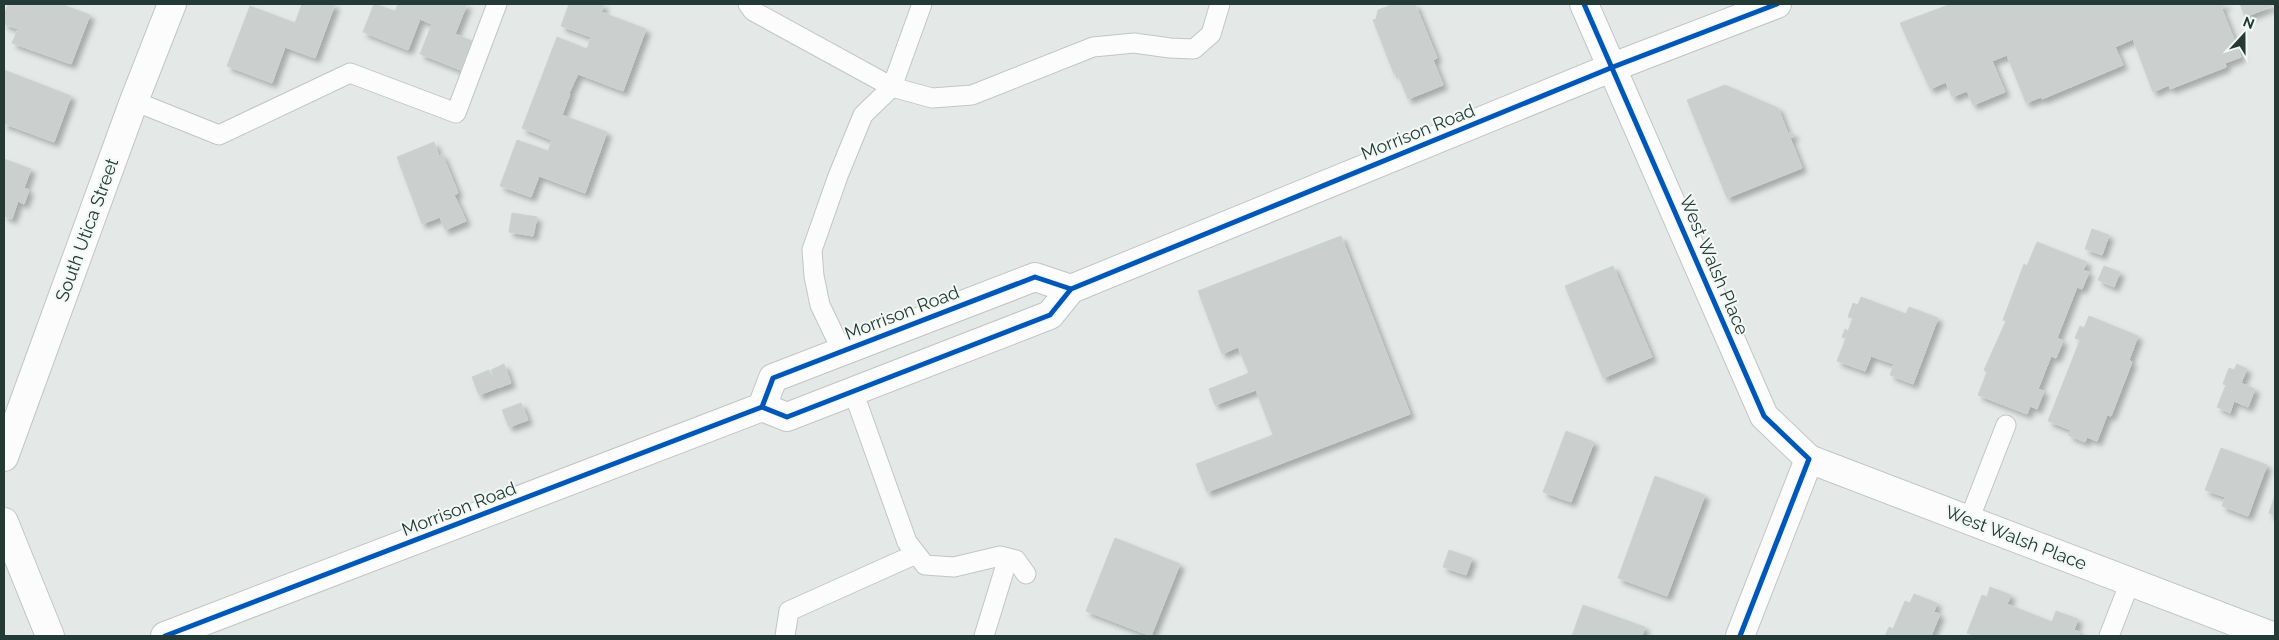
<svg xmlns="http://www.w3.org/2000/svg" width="2279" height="640" viewBox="0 0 2279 640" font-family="Raleway,sans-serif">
	<defs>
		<filter id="shadow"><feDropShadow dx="4.5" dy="4.5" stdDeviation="2.5" flood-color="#0004"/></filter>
	</defs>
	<rect width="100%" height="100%" fill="#e4e9e7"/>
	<!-- building -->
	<g fill="#cbd0ce" stroke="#ccd2d0" filter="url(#shadow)">
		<path d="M8 4H61L90 15 71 64 12 43 18 29 4 24V16Z"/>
		<path d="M302 4H335L315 58 285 47 272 83 227 66 250 6 295 23Z"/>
		<path d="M374 4 395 11 398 4H467L455 34 477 43 466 72 420 54 432 24 420 19 408 50 363 32Z"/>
		<path d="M569 4H604L601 12 646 29 623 91 578 74 569 93 570 94 562 115 607 132 585 193 539 176 531 197 500 186 517 140 548 151 552 140 522 128 557 37 587 49 591 37 561 26Z"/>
		<path d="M1394 4H1415L1437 58 1433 60 1443 85 1408 99 1397 72 1394 74 1373 20 1376 19 1378 10Z"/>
		<path d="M1951 4H2227L2221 7 2241 57 2225 63 2226 67 2170 89 2169 85 2153 92 2133 39 2115 47 2123 65 2042 99 2041 97 2026 103 2007 55 1992 61 2005 92 1973 105 1967 91 1952 97 1946 82 1930 89 1900 23Z"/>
		<path d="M2240 4H2275V5L2245 17Z"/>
		<path d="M4 70 71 96 54 142 5 124 4 127Z"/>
		<path d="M1725 85 1778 108 1788 134 1792 132 1794 136 1790 138 1802 168 1727 198 1687 100Z"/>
		<path d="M434 142 439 156 442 154 458 193 454 195 466 221 445 230 440 217 422 224 397 157Z"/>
		<path d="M4 159 31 169 24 188 29 190 24 204 18 201 12 219 4 216Z"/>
		<path d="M512 213 537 217 533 236 509 232Z"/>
		<path d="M2092 229 2109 235 2102 255 2085 249Z"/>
		<path d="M1341 236 1410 414 1207 492 1196 464 1273 435 1256 390 1215 405 1209 389 1249 373 1238 347 1222 354 1198 291Z"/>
		<path d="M2037 242 2087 262 2083 270 2089 272 2082 289 2077 287 2057 338 2063 341 2056 358 2051 356 2038 389 2044 391 2037 409 2030 406 2027 414 1978 395 1987 372 1984 370 2006 321 2003 320 2024 264 2027 266Z"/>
		<path d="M1613 266 1652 357 1603 378 1565 286Z"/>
		<path d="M2104 266 2120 272 2114 287 2098 280Z"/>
		<path d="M1861 297 1906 314 1909 307 1938 318 1913 384 1890 375 1894 364 1871 356 1865 371 1837 361 1846 338 1842 337 1845 329 1848 331 1853 318 1848 317 1853 303 1858 305Z"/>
		<path d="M2089 316 2138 336 2129 360 2132 362 2111 416 2107 415 2097 441 2087 437 2085 442 2068 435 2071 430 2048 421 2080 340 2075 338 2080 326 2084 328Z"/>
		<path d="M504 364 511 383 498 388 491 370Z"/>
		<path d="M2237 364 2247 369 2241 383 2255 389 2248 407 2234 401 2230 413 2217 407 2226 385 2223 384 2229 368 2234 370Z"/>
		<path d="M489 370 497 388 479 395 472 377Z"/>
		<path d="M521 403 528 420 509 427 502 410Z"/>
		<path d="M1566 431 1594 442 1571 502 1543 492Z"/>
		<path d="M2221 448 2267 465 2248 516 2222 506 2225 497 2205 490Z"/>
		<path d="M1655 476 1705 495 1667 596 1618 578Z"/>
		<path d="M2275 495V516L2269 513Z"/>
		<path d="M1115 538 1180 564 1151 636 1086 611Z"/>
		<path d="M1449 550 1472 558 1466 575 1443 567Z"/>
		<path d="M1990 587 2011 595 2007 604 2052 622 2056 611 2078 619 2074 630 2080 632 2078 636H1976L1967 633 1982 595 1987 597Z"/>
		<path d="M1914 594 1937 603 1934 612 1940 614 1931 636H1885L1889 627 1893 629 1905 601 1910 603Z"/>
		<path d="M1583 605 1645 627 1642 636H1572Z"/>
	</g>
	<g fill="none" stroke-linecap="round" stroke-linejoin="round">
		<defs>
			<g id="service">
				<path d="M748 4 753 11 892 87 932 98 972 95 1093 47 1134 43 1170 48 1194 49 1211 34 1220 4"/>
				<path d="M134 101 219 135 350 73 456 113 497 4"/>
				<path d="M842 351 820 305 814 276 812 250 838 176 863 115 892 87 922 4"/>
				<path d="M853 391 907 542 925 565 954 567 1000 556 1016 560 1026 574"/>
				<path d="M1969 520 2006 425"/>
				<path d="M785 636 789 611 916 554"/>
				<path d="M984 636 1008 558"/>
				<path d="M2109 636 2130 582"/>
			</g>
			<g id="minor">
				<path d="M1584 4 1764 416 1809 459 2272 636"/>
				<path d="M4 457 134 101 172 4"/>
				<path d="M4 522 50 636"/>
				<path d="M1740 636 1809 459"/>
			</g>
			<g id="secondary">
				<path d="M762 407 773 378 1035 277 1071 289"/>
				<path d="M165 636 762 407 787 417 1050 315 1071 289 1613 67 1777 4"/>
			</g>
		</defs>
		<!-- service casing -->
		<use href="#service" stroke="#c1c6c4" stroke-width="21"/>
		<!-- minor casing -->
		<use href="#minor" stroke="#c1c6c4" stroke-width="30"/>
		<!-- secondary casing -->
		<use href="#secondary" stroke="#c0c6c4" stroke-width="30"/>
		<!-- service -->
		<use href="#service" stroke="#fbfcfb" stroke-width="19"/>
		<!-- minor -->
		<use href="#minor" stroke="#fbfcfb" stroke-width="28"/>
		<!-- secondary -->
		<use href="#secondary" stroke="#fbfcfb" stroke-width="28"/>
		<defs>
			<g id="cycleway">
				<path d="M1584 4 1764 416 1809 459 1740 636"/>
				<path d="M762 407 773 378 1035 277 1071 289"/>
				<path d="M165 636 762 407 787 417 1050 315 1071 289 1613 67 1777 4"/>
			</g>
		</defs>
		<!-- cycleway casing -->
		<use href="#cycleway" stroke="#f2f8f5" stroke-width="8"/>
		<!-- cycleway -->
		<use href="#cycleway" stroke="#0057b8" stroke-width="5"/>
	</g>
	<g text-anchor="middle" stroke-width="4" stroke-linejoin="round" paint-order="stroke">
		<!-- street labels -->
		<g font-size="18" fill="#233b34" stroke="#f2f8f5">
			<text transform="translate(1418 132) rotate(-22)" y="6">Morrison Road</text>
			<text transform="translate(87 230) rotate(-70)" y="6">South Utica Street</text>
			<text transform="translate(1714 265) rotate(67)" y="6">West Walsh Place</text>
			<text transform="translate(902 313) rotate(-21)" y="6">Morrison Road</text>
			<text transform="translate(459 509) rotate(-21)" y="6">Morrison Road</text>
			<text transform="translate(2016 538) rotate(21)" y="6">West Walsh Place</text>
		</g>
	</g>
	<!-- border -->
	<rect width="2279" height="640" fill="none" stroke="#233b34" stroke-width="10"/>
	<!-- north arrow -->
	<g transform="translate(2244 35) rotate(21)" stroke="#f2f8f5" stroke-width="4" paint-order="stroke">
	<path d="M0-4L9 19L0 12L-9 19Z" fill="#233b34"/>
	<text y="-8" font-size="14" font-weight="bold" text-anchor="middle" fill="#233b34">N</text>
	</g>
</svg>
